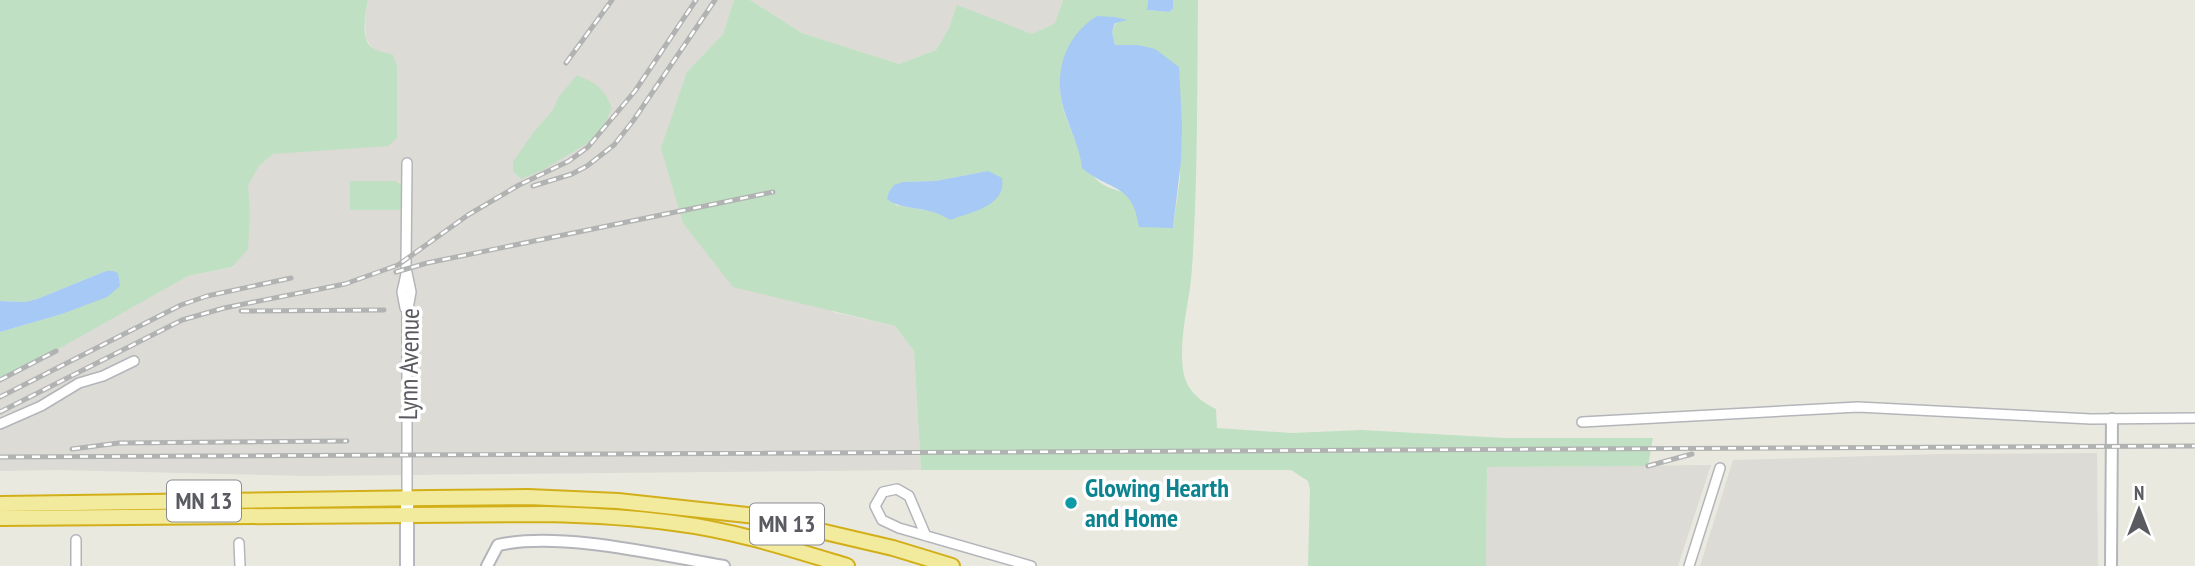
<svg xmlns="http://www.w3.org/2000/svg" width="2195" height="566" viewBox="0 0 2195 566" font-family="'PT Sans Narrow',sans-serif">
	<rect width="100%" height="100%" fill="#eae9e0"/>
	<!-- industrial -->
	<g fill="#dcdbd5">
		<path d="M368 0H734L723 34 687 72 833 312 895 326 914 351 921 470 307 476 58 470 0 471V379L12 374 188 276 233 267 250 214 247 185 259 166 273 154 306 150 372 48 366 38 365 21Z"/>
		<path d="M750 0H1063L1055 23 1032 34 958 6 949 28 936 50 899 64 802 33Z"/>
		<path d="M2097 453 2098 566H1700L1733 460 1941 454Z"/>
		<path d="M1711 465 1678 566H1486L1487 467Z"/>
	</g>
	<!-- green -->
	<g fill="#bfe0c3" fill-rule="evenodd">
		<path d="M0 0H368C366 13 360 36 371 47 376 51 387 53 393 55L397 66V138L388 146 273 154 259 166 248 185 250 214 248 249 232 267 188 276 12 375 0 379V332L62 314 107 296 106 271 37 299 25 302 0 301Z"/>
		<path d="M734 0H750L802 33 899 64 936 50 949 28 957 5 1032 34 1055 23 1063 0H1148L1147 10 1169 12 1173 9V0H1198C1197 89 1198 179 1192 268 1190 303 1177 340 1184 375 1188 392 1202 402 1216 409L1217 428 1291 433 1362 430 1505 438H1653L1648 466 1487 467 1486 566H1308L1310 489 1308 481 1291 470H921L914 351 895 326 733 287 683 223 661 148 687 72 723 34ZM1097 16 1116 23 1112 32 1115 45H1139L1180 90V178L1173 228 1137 213C1127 183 1115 196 1097 180 1088 172 1081 153 1076 142 1069 124 1058 104 1061 84 1063 71 1089 31 1097 16ZM988 171 961 216 950 219 937 212 895 205 903 182 935 181Z"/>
		<path d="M577 75C597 84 603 87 612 108L599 136 543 170 521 179 513 171V162L533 133 553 110 558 98Z"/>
		<path d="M350 181H395L403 186 404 205 401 210H350Z"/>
	</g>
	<!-- water -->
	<g fill="#a6c9f5">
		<path d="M1148 0H1173V9L1169 12 1147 10Z"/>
		<path d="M1097 16 1114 17 1128 20 1115 23 1112 32 1115 45H1138L1155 49 1179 67 1182 124 1181 161 1173 228 1139 227C1133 183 1111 192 1082 168 1080 149 1072 134 1066 116 1052 78 1062 38 1097 16Z"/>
		<path d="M988 171 1002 178C1007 206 971 212 950 220 929 205 901 211 887 199L889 192 894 185 903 182 935 181Z"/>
		<path d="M106 271H113L118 273 120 286 107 297 62 314 0 332V301L25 302 37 299Z"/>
	</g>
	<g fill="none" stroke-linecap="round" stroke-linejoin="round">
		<defs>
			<g id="minor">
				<path d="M407 163 406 268 411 292 407 314V498"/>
				<path d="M405 308 402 292 406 274"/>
				<path d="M1582 422 1858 407 2091 419 2195 418"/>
				<path d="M0 424 41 406 79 383 103 376 134 361"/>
				<path d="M926 536 909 496 897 489 883 492 875 506 882 520 899 528 1031 566"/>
				<path d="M76 540V566"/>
				<path d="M239 543 240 566"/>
				<path d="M1689 566 1720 468"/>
			</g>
			<g id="tertiary">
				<path d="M487 566 498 545C561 531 659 555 724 566"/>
				<path d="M2111 566 2112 419"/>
			</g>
			<path id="secondary" d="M407 566V505"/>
			<g id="trunk">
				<path d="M0 504 430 498 528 497 618 501 756 516 893 548 952 566"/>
				<path d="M0 518 545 514C588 515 631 517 674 523 732 530 791 549 847 566"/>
			</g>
		</defs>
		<!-- minor casing -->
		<use href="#minor" stroke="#b3b5ba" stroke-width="12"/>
		<!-- tertiary casing -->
		<use href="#tertiary" stroke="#b3b5ba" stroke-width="14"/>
		<!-- secondary casing -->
		<use href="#secondary" stroke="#b6b8be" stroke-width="16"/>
		<!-- trunk casing -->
		<use href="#trunk" stroke="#d2af18" stroke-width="18"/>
		<!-- minor -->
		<use href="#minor" stroke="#fff" stroke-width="9"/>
		<!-- tertiary -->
		<use href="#tertiary" stroke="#fff" stroke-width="10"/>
		<!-- secondary -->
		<use href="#secondary" stroke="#fff" stroke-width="12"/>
		<!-- trunk -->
		<use href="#trunk" stroke="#f2eb9e" stroke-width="14"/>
		<defs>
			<g id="rail">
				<path d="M566 63 612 0"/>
				<path d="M533 186 572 174 587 166 614 145 633 121 715 0"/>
				<path d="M396 272 427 263 773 192"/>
				<path d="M241 311 384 310"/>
				<path d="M0 380 56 351"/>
				<path d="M0 397 181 305 207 296 291 278"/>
				<path d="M0 412 182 320 224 308 345 284 398 265 468 215 519 185 569 161 588 147 635 91 696 0"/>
				<path d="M72 449 119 443 347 441"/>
				<path d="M0 457 2195 446"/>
				<path d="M1648 466 1692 454"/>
			</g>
		</defs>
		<!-- rail casing -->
		<use href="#rail" stroke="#b1b2b2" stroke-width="5"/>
		<!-- rail -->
		<use href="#rail" stroke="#fff" stroke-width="2.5" stroke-dasharray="8" stroke-linecap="butt"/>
	</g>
	<!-- markers -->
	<circle fill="#0f9aa8" stroke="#fff" stroke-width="2.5" cx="1071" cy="503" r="7"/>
	<g text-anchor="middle" stroke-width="7" stroke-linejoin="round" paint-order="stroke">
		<!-- shield labels -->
		<g fill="#fff" stroke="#8b8c90" stroke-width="2">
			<rect x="167" y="480.5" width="74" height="41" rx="5"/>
			<rect x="750" y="503.5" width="74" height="41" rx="5"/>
		</g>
		<g font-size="24" font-weight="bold" fill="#595b60">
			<text x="204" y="509">MN 13</text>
			<text x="787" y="532">MN 13</text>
		</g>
		<!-- street labels -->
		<g font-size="26" fill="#595b60" stroke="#fff">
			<text transform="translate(409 364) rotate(-89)" y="9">Lynn Avenue</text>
		</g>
		<!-- culture labels -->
		<g font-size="26" font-weight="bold" fill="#0d838f" stroke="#fff" text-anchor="start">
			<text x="1085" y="497">Glowing Hearth<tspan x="1085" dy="30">and Home</tspan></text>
		</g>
	</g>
	<!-- north arrow -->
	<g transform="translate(2139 510)" stroke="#ffffff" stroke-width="5" paint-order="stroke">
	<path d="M0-5L12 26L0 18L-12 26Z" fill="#595b60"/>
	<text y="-10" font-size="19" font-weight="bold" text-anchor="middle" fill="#595b60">N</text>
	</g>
</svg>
